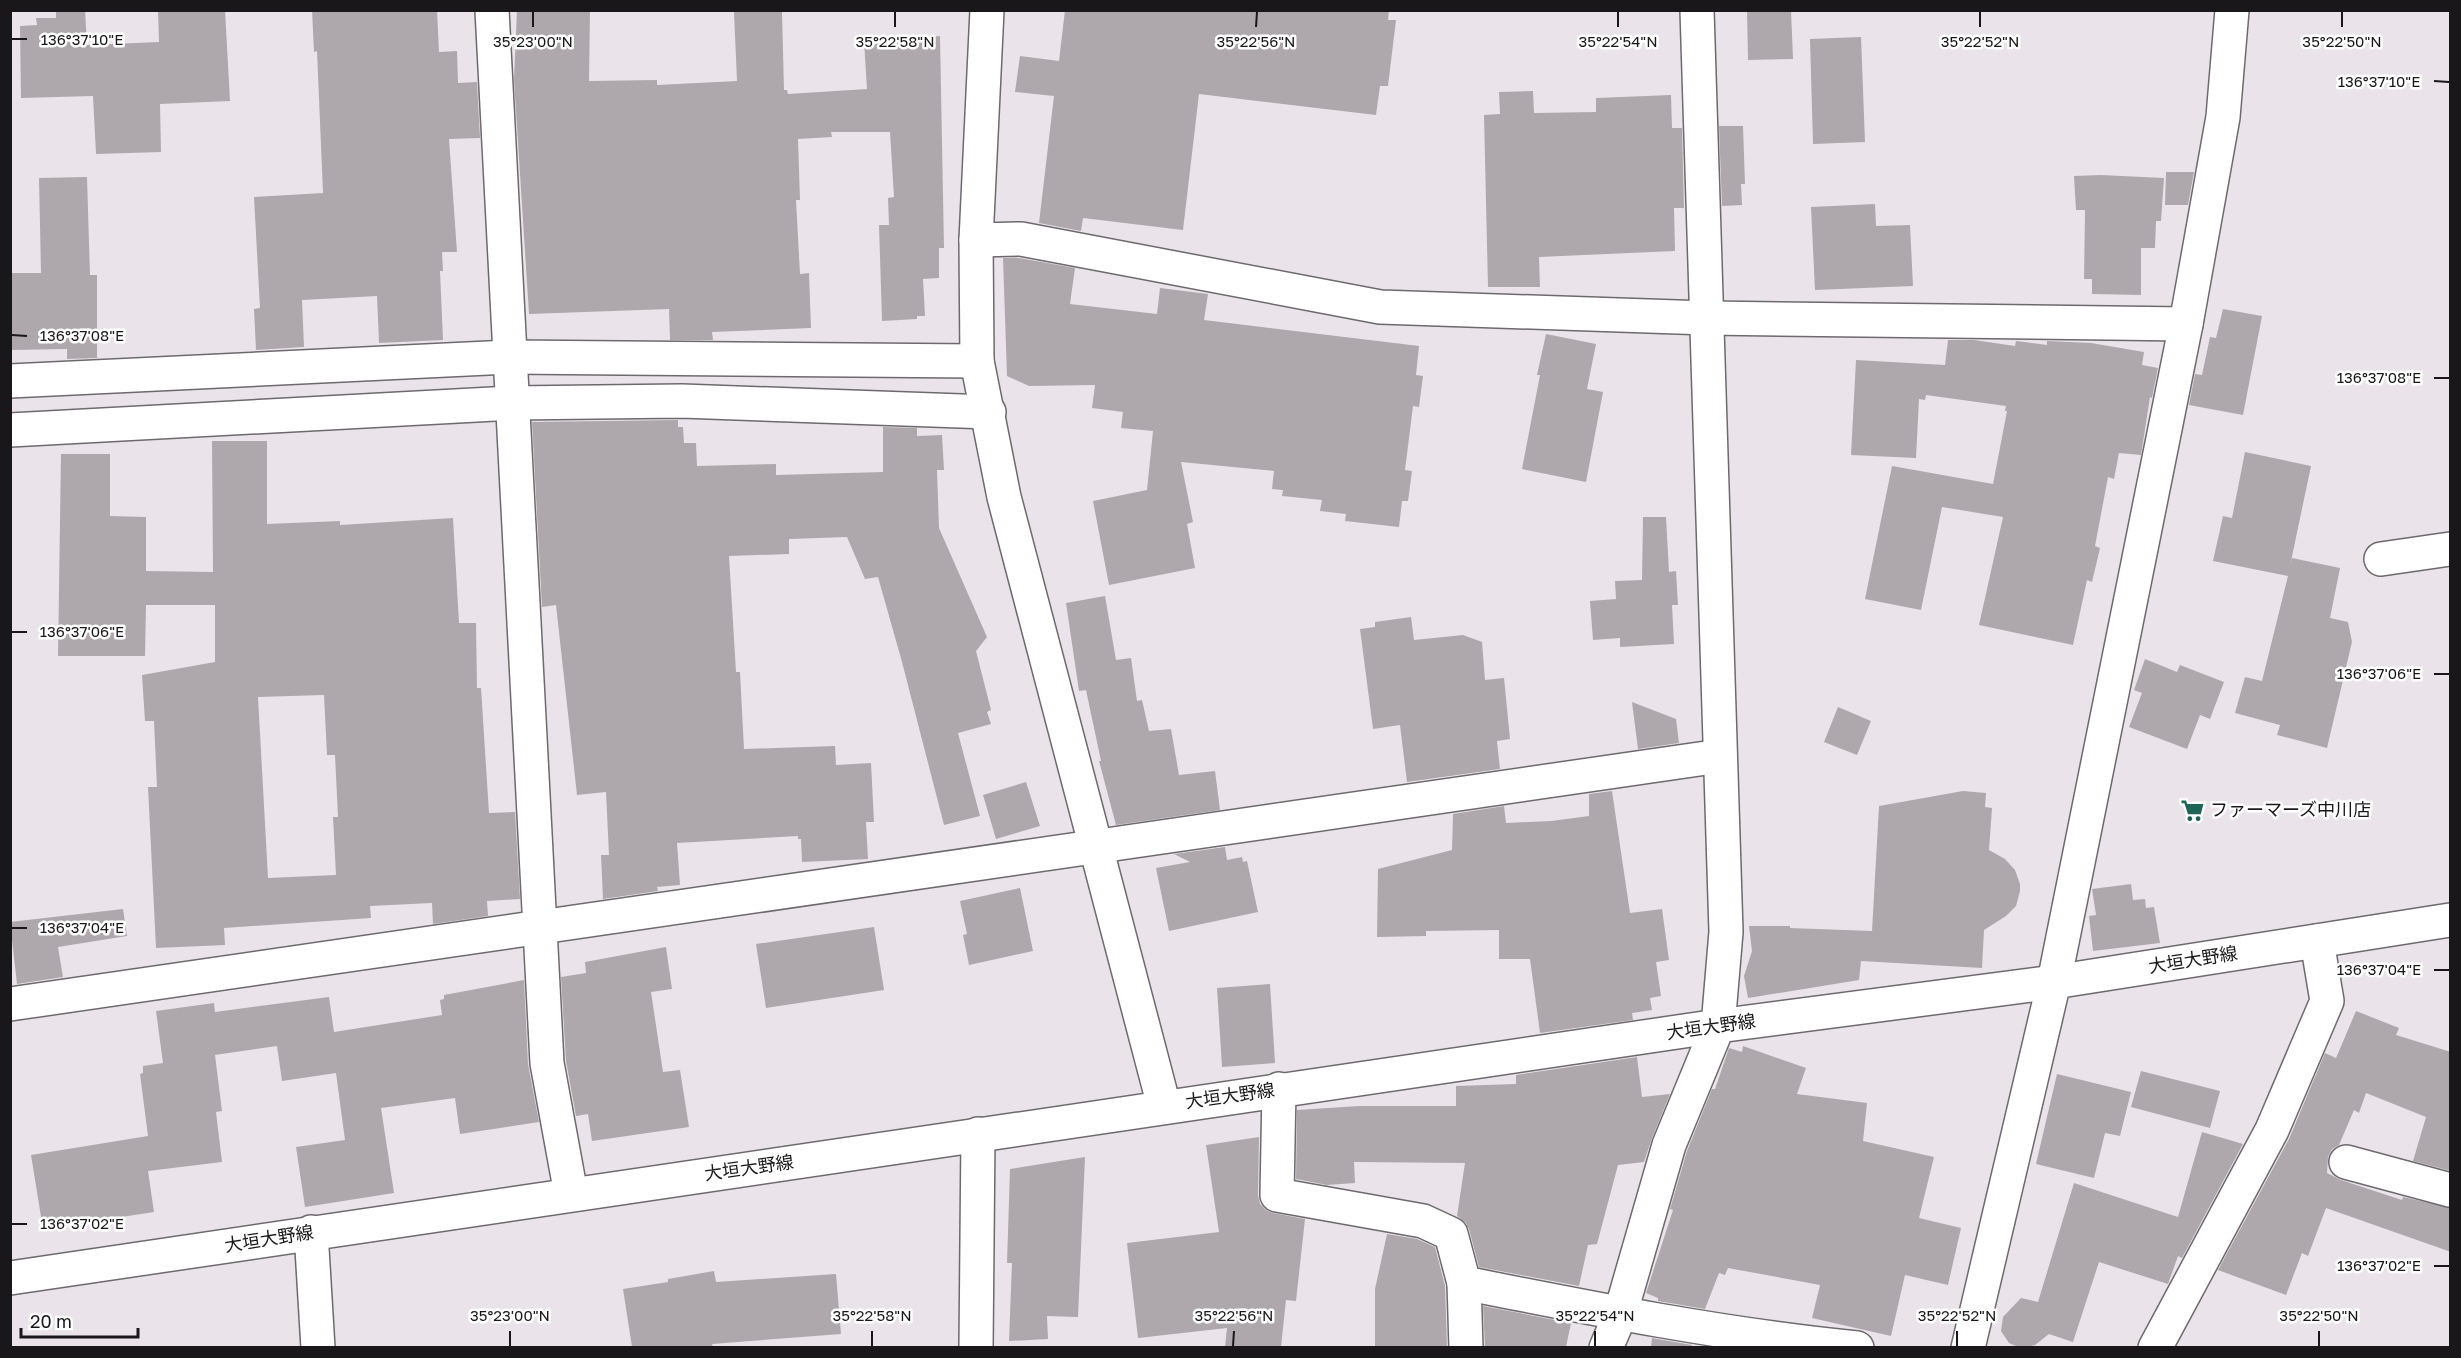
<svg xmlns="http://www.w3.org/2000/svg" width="2461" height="1358" viewBox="0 0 2461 1358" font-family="'Golos Text','Noto Sans JP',sans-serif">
	<rect width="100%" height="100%" fill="#eae4ea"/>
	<!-- building -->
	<g fill="#aea8ad" fill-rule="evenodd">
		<path d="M56 10H85L87 45 159 42 158 10H225L230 101 160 104 161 152 96 154 93 96 21 98 20 26 37 25 36 18H56Z"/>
		<path d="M312 10H437L439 52 457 51 458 83 477 82 480 138 449 139 457 252H442L443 271H440L443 340 379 343 377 296 302 300 304 347 256 350 254 309 260 308 254 197 323 193 317 51 314 52Z"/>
		<path d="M517 10H590L589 81 657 80V85L737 81 734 12 782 11 784 90H787L788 94 867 89 864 41 940 36 944 248H939V278L923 279 925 316H917V319L882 321 879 225H889L888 198 894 197 890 132H831L832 137 798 139 800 200H796L800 274 809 273 811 328 712 332 713 340H670L669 309 529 314 514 80Z"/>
		<path d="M1065 10H1389L1388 20H1396L1388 86H1380L1376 115 1199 94 1183 230 1083 218 1081 231 1039 223 1054 96 1015 92 1020 56 1059 61Z"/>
		<path d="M1747 10H1791L1793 59 1748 60Z"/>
		<path d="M1861 37 1865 142 1813 144 1810 39Z"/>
		<path d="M1533 91 1534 113 1596 112V98L1671 95 1672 128H1682L1684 208H1674L1675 251 1539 257 1540 287H1488L1484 115 1500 114 1499 92Z"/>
		<path d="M1719 126H1743L1745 184H1741L1742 205 1722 206Z"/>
		<path d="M2166 172H2194L2188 205H2165Z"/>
		<path d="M2101 175 2164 178 2161 221H2156L2155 248H2141V295L2092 294V279H2084L2085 210H2076L2074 176Z"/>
		<path d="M87 177 90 275H97V358L67 359V349L10 350V273H41L39 178Z"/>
		<path d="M1875 204 1876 226 1910 225 1913 286 1815 290 1811 207Z"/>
		<path d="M1003 258H1019L1075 268 1070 304 1157 314 1160 288 1208 294 1204 320 1419 346 1416 375 1423 376 1419 407 1413 406 1405 470 1412 471 1408 501H1402L1399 527 1345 521 1346 514 1320 511 1322 500 1282 496 1283 490 1272 489 1274 471 1181 462 1193 522 1187 524 1195 568 1109 585 1093 501 1147 490 1153 431 1121 428 1123 412 1092 408 1095 385 1029 386 1007 376Z"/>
		<path d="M2223 309 2262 316 2243 415 2189 405 2195 374 2202 375 2210 337 2216 338Z"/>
		<path d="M1546 334 1596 344 1587 389 1603 392 1586 482 1522 469 1540 375H1537Z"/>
		<path d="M1948 340H1974L2015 346 2016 341 2047 345V341L2091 343 2144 352 2142 365 2158 368 2152 398 2150 397 2141 455 2119 453 2114 479 2108 477 2095 546 2100 548 2092 582 2087 580 2073 645 1979 625 2003 517 1942 507 1921 610 1865 599 1892 466 1993 484 2007 411H2005L2006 406 1926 395 1925 400 1919 399 1916 458 1851 455 1856 360 1945 365Z"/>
		<path d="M678 420V427H683L684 443H696L697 466 776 464V475L883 472V427L917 428V436L942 435 944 470H937L939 528 987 637 976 651 991 710 987 712 991 724 958 733 980 816 944 825 902 662 878 577 865 579 847 537 789 539V554L729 556 736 672H740L744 749 835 746 836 765 871 763 874 822H866L868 859 802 862 801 839H798V836L677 843 680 885 657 887 658 891 603 899 601 855H609L606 792 577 795 556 605 542 607 532 422Z"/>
		<path d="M212 441H267V524L340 521V525L453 518 459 623H476L477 688H481L489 813 515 812 520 899 487 901 488 916 433 924 432 903 370 906 371 918 224 928 225 945 156 948 148 787H157L154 721H145L142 675 215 662V605H146L145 656H58L61 454H110V516L146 517V571L213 572ZM324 695 327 755H335L338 817H333L336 875 268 878 258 697Z"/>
		<path d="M2245 452 2311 466 2290 566 2292 558 2340 568 2330 618 2348 622 2352 642 2327 748 2277 735 2280 725 2235 713 2245 677 2262 681 2288 576 2213 561 2223 516 2232 518Z"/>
		<path d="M1643 517H1666L1669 572 1676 571 1678 605H1672L1674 644 1620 647V638L1593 640 1590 601 1616 599 1615 581 1642 580Z"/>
		<path d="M1105 596 1116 660 1131 658 1137 701 1142 700 1149 731 1171 729 1179 775 1215 771 1220 810 1116 825 1099 761H1101L1086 690 1079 691 1066 603Z"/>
		<path d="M1411 617 1414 640 1463 635 1482 642 1485 680 1504 678 1510 739 1497 741 1500 769 1407 782 1400 725 1373 729 1360 629 1375 627V622Z"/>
		<path d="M2145 659 2177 672 2180 665 2224 682 2210 719 2200 715 2187 749 2129 727 2142 693 2134 690Z"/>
		<path d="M1632 702 1676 719 1679 743 1638 749Z"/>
		<path d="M1838 707 1871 721 1857 755 1824 742Z"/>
		<path d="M1026 782 1040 826 996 839 983 795Z"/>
		<path d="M1612 791 1630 913 1662 909 1669 960 1656 962 1661 996 1650 998 1652 1010 1632 1013 1633 1020 1540 1033 1530 959H1499V930L1426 931V936L1377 937 1378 869 1452 850 1453 814 1504 806 1506 823 1551 821 1589 816V794Z"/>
		<path d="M1963 791 1986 793 1985 807 1992 808 1989 850 2005 859 2015 870 2020 884V891L2016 906 2006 916 1984 930 1982 968 1861 961 1859 980 1748 998 1744 976 1752 951 1749 926H1790V928L1872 931 1879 806Z"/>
		<path d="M1225 847 1227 860 1242 857 1243 862 1247 861 1258 912 1169 931 1156 868 1190 862 1174 854Z"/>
		<path d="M2131 884 2133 900 2145 899 2146 908 2154 907 2160 943 2093 951 2089 916 2096 915 2092 889Z"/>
		<path d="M1020 888 1033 951 969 965 963 935 967 934 960 901Z"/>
		<path d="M123 909 127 936 58 947 63 977 17 984 10 922Z"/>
		<path d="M874 927 884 990 766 1008 756 944Z"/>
		<path d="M666 947 672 989 651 992 663 1072 680 1070 689 1127 592 1141 588 1114 576 1116 566 1061 561 977 586 973 585 962Z"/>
		<path d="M524 980 528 1064 539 1122 460 1134 455 1098 381 1108 394 1193 305 1207 296 1147 345 1140 336 1073 282 1081 277 1046 215 1055 222 1111 216 1112 222 1162 148 1171 154 1212 43 1229 31 1155 148 1136 140 1074 143 1073V1066L163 1063 156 1011 214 1003 215 1012 329 997 334 1032 442 1015 440 1000 444 999V995Z"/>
		<path d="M1270 984 1275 1063 1222 1067 1217 988Z"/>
		<path d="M2356 1011 2399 1028 2396 1035 2451 1052V1171L2413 1161 2426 1117 2366 1093 2359 1113 2354 1110 2339 1145 2332 1149 2328 1157 2327 1173 2341 1180 2402 1200 2403 1197 2451 1208V1252L2326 1208 2308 1256 2302 1253 2286 1295 2218 1270 2289 1139 2325 1053 2336 1058Z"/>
		<path d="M1743 1046 1806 1068 1797 1094 1867 1103 1863 1141 1934 1157 1919 1218 1961 1228 1948 1285 1905 1275 1891 1336 1812 1318 1820 1285 1728 1268 1725 1275 1719 1273 1705 1309 1658 1301V1298L1646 1293 1673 1210 1670 1209 1687 1151 1712 1089H1715L1729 1048 1742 1052Z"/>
		<path d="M1637 1057 1642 1097 1670 1094 1652 1138 1644 1162 1618 1165 1597 1244 1588 1245 1579 1286 1479 1267 1469 1229 1465 1222 1457 1216 1465 1163 1354 1162 1355 1183 1327 1185 1296 1179 1297 1110 1359 1106H1456V1086L1516 1084V1075Z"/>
		<path d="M2141 1071 2220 1091 2210 1128 2131 1107Z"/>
		<path d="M2057 1074 2131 1092 2120 1136 2105 1133 2094 1178 2036 1164Z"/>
		<path d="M2202 1132 2243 1144 2182 1258 2178 1256 2168 1284 2099 1262 2073 1342 2049 1334 2035 1345 2028 1347H2018L2009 1343 2001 1331 2003 1317 2021 1298 2038 1302 2074 1183 2178 1217Z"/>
		<path d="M1259 1137 1258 1195 1260 1204 1266 1210 1273 1213 1305 1219 1296 1301 1286 1300 1281 1347H1225L1227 1328 1138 1338 1127 1243 1219 1232 1206 1145Z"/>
		<path d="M1085 1157 1078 1317 1047 1316 1048 1339 1009 1341 1012 1263H1007L1010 1169Z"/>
		<path d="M1387 1234 1417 1239 1435 1247 1445 1286 1447 1347H1375V1289Z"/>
		<path d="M714 1271 716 1282 836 1274 841 1334 712 1344 713 1347H632L623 1289 668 1282V1279Z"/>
		<path d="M1483 1306 1571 1323 1566 1347H1485Z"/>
		<path d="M1652 1338 1657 1339 1692 1345 1691 1347H1651Z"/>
	</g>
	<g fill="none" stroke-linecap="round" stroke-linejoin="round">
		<defs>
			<g id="minor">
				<path d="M492 10 547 1063 571 1194"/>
				<path d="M987 10 976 240 977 361 1004 497 1164 1106"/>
				<path d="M976 240 1021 239 1380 307 1707 318 2186 324"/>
				<path d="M10 381 509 357 977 361"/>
				<path d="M10 430 512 403 682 401 989 412"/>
				<path d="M2381 559 2450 549"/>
				<path d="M10 1004 1720 756"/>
				<path d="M1279 1089 1277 1195 1423 1221 1451 1234 1464 1283C1594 1309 1725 1335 1857 1348"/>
				<path d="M2346 1162 2450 1190"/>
				<path d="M311 1232 318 1348"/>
				<path d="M1464 1283 1466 1348"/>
				<path d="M976 1348 978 1134"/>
				<path d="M1606 1348 1620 1315 1669 1145 1718 1026 1726 932 1697 10"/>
				<path d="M1968 1348 2054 982 2186 324 2223 117 2232 10"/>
				<path d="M2155 1348 2272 1130 2327 1001 2317 941"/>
			</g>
			<path id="major" d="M10 1278 1718 1026 2054 982 2450 920"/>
		</defs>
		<!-- minor casing -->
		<use href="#minor" stroke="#6e696e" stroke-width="36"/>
		<!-- major casing -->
		<use href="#major" stroke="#6e696e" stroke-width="36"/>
		<!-- minor -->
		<use href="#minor" stroke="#fff" stroke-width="33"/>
		<!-- major -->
		<use href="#major" stroke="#fff" stroke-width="33"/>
	</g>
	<!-- ticks -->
	<path fill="none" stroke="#191719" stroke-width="2" d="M533 27V12M895 27V12M1256 27 1257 12M1618 27V12M1980 27V12M2342 27V12M12 39H27M2434 81 2449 82M12 335 27 336M2434 378H2449M12 632H27M2434 674H2449M12 928H27M2434 970H2449M12 1224H27M2434 1266H2449M510 1346V1331M872 1346V1331M1233 1346 1234 1331M1595 1346V1331M1957 1346V1331M2319 1346V1331"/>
	<!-- icons -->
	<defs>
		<symbol id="supermarket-bare" viewBox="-9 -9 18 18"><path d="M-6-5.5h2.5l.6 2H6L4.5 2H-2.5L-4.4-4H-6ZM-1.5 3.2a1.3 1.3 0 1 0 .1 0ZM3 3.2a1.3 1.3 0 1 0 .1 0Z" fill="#1e6457" stroke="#fff" stroke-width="2.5" paint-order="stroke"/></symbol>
	</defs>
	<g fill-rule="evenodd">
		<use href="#supermarket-bare" x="2176" y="794" width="33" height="33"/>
	</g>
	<g text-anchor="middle" stroke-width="5" stroke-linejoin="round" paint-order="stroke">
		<!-- poi labels -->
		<g font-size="18" fill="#191719" stroke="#fff" text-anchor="start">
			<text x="2210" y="816">ファーマーズ中川店</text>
		</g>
		<!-- street labels -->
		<g font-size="18" fill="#191719" stroke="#fff">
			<text transform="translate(2193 960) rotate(-9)" y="6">大垣大野線</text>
			<text transform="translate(1711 1027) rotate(-8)" y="6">大垣大野線</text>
			<text transform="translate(1230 1096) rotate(-8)" y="6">大垣大野線</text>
			<text transform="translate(749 1168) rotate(-8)" y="6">大垣大野線</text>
			<text transform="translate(269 1239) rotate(-9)" y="6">大垣大野線</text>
		</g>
	</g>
	<g font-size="15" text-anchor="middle" fill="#191719" stroke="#fff" stroke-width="5" stroke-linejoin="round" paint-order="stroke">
		<text x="82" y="45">136°37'10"E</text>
		<text x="533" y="47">35°23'00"N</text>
		<text x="895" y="47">35°22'58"N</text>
		<text x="1256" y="47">35°22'56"N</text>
		<text x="1618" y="47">35°22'54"N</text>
		<text x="1980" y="47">35°22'52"N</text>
		<text x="2342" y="47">35°22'50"N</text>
		<text x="2379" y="87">136°37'10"E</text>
		<text x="82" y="341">136°37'08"E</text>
		<text x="2379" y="383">136°37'08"E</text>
		<text x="82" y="637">136°37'06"E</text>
		<text x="2379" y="679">136°37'06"E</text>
		<text x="82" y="933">136°37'04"E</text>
		<text x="2379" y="975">136°37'04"E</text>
		<text x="82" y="1229">136°37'02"E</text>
		<text x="2379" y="1271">136°37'02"E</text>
		<text x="510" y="1321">35°23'00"N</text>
		<text x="872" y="1321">35°22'58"N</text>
		<text x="1234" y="1321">35°22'56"N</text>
		<text x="1595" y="1321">35°22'54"N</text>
		<text x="1957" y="1321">35°22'52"N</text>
		<text x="2319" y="1321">35°22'50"N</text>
	</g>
	<!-- border -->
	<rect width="2461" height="1358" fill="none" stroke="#191719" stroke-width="24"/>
	<!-- scale -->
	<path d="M21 1328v9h117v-9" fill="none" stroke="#191719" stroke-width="3"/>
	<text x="30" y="1328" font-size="18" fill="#191719" stroke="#ffffff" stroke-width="4.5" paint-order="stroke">20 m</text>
</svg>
